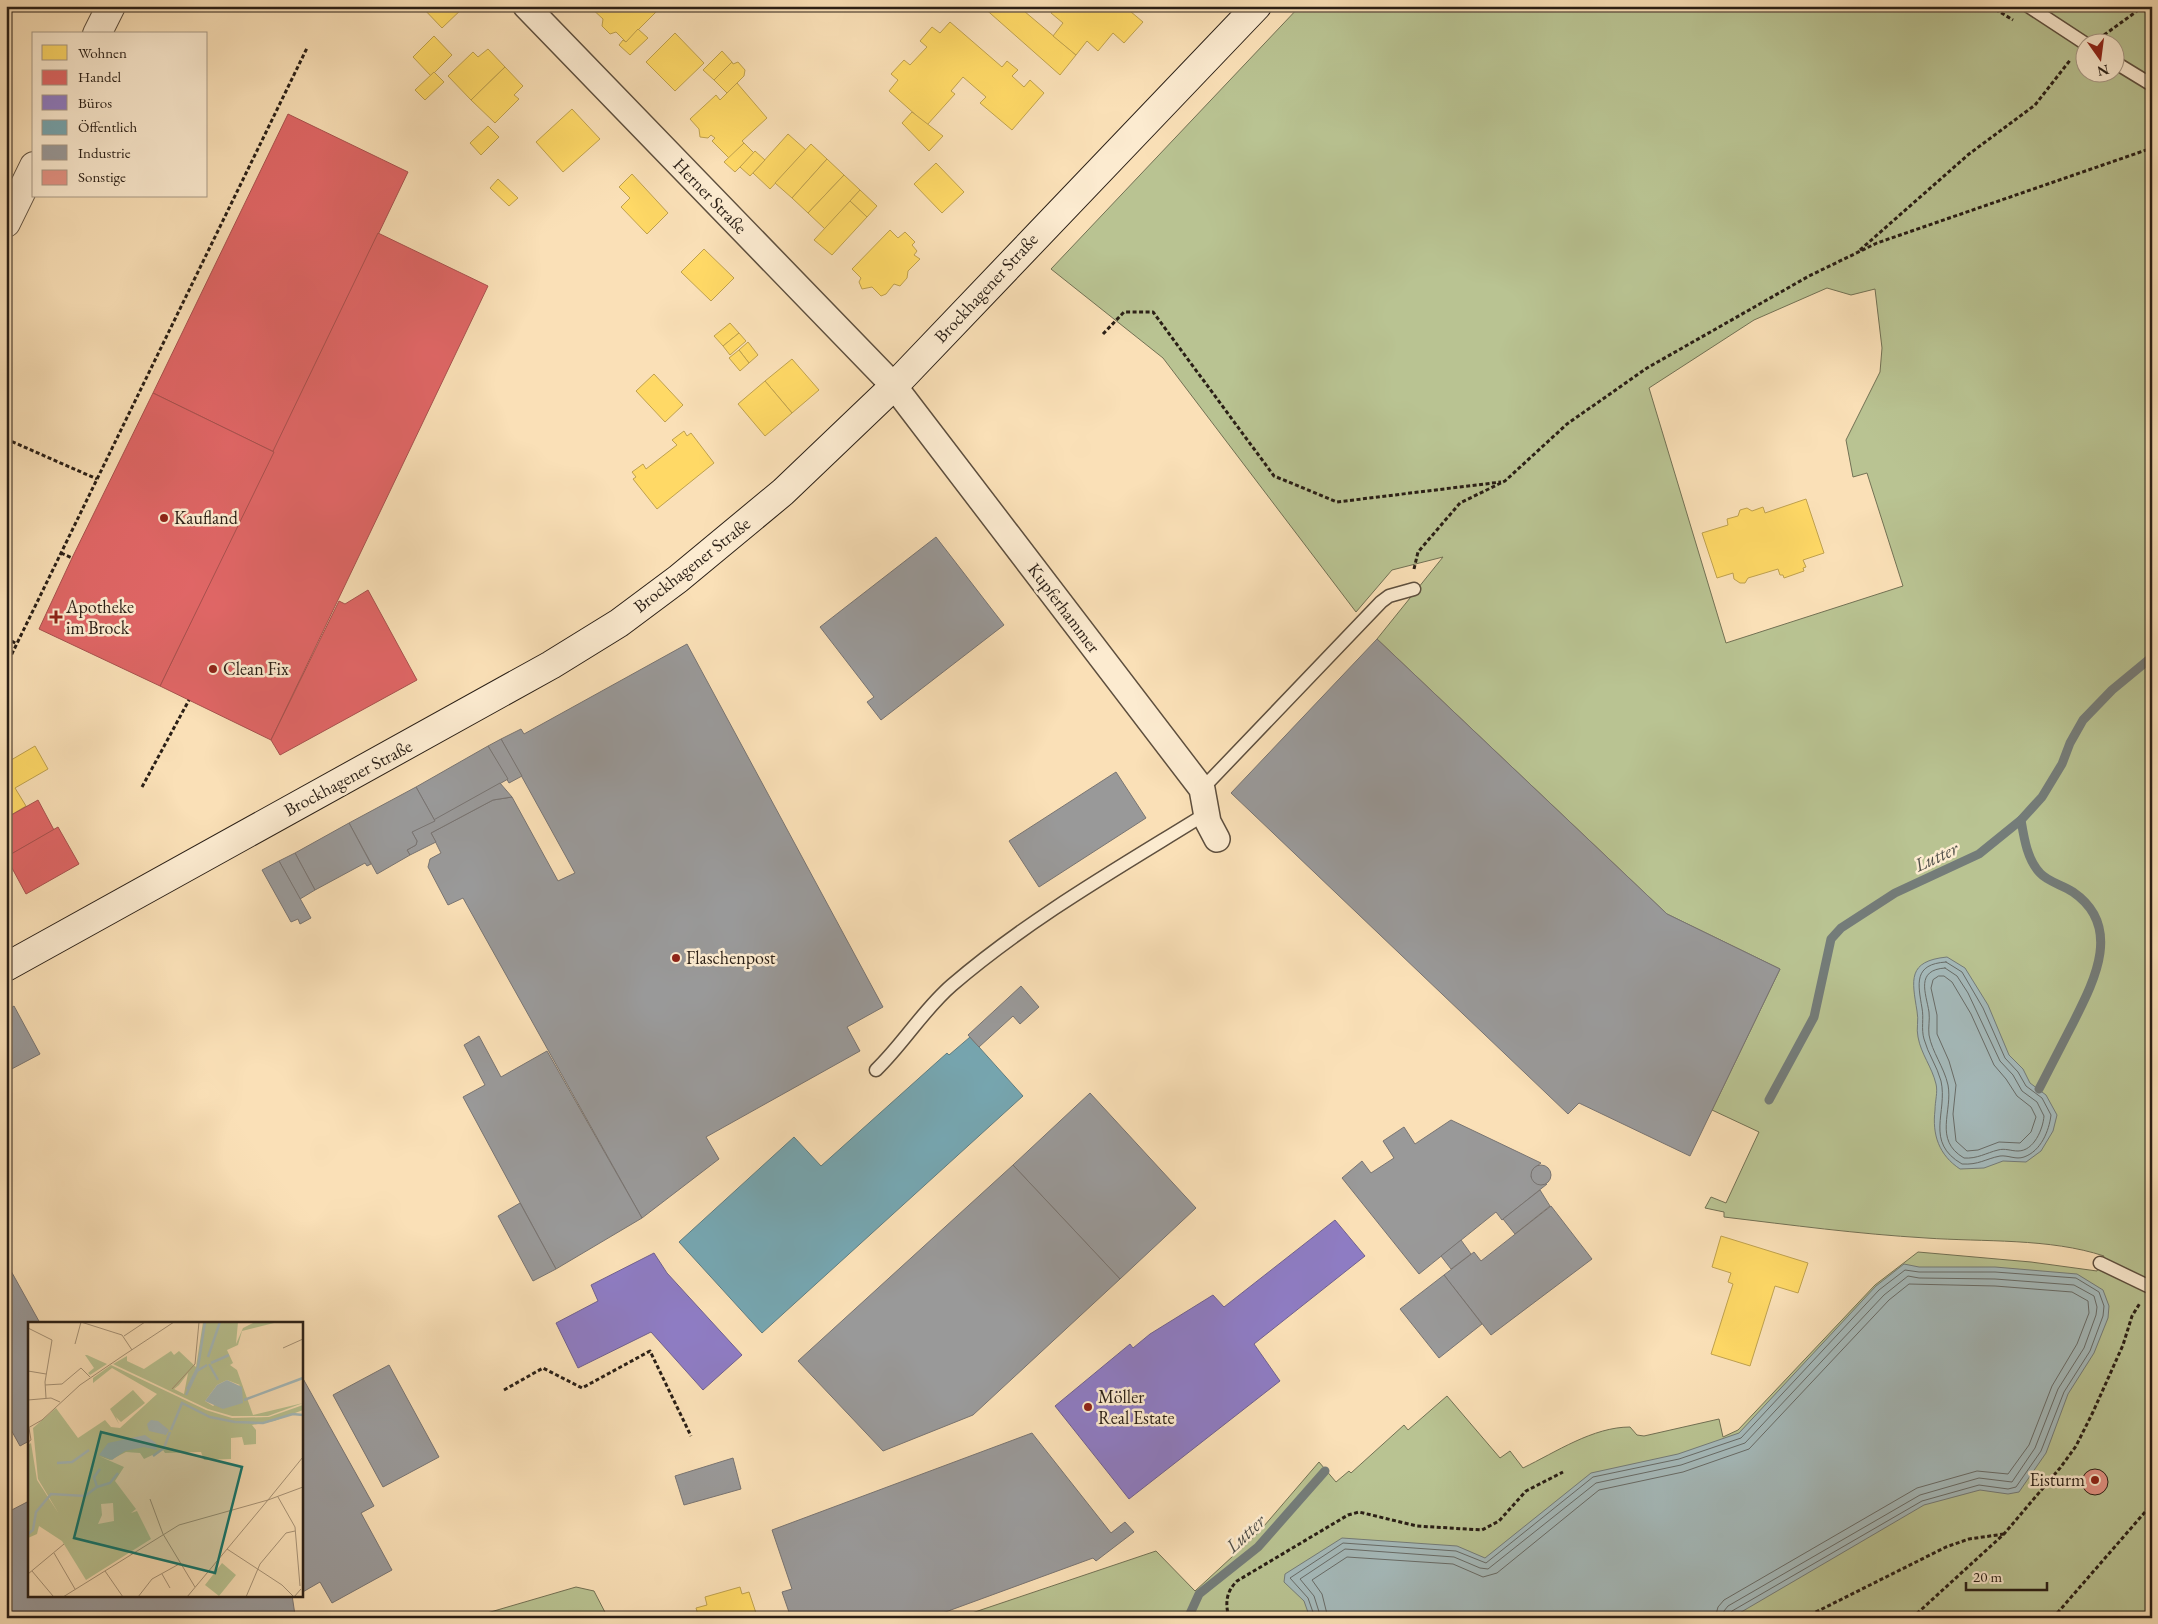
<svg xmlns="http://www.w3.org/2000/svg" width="2158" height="1624" viewBox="0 0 2158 1624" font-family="'EB Garamond',serif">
	<rect width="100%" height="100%" fill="#fae0b7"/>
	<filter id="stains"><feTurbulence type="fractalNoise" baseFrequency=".004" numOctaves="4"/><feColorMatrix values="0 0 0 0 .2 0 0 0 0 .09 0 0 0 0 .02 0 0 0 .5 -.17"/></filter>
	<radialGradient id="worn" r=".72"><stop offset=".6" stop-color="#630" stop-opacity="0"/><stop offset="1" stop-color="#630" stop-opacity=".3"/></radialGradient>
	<!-- green -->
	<g fill="#b9c392" stroke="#727154" fill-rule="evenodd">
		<path d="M1300 6H2152V1618H957L1156 1551 1195 1591 1258 1533 1319 1462 1336 1482 1349 1471 1351 1473 1404 1425 1408 1430 1447 1396 1500 1458 1510 1451 1523 1468C1556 1452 1593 1427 1630 1427L1637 1435 1644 1436 1719 1419 1723 1437 1738 1430 1875 1285 1918 1252 2031 1262 2097 1271 2104 1256C2050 1238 1983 1242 1926 1238 1858 1234 1791 1225 1724 1217V1212L1705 1208 1711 1197 1726 1203 1759 1132 1712 1110 1780 969 1667 914 1377 639 1443 557 1392 570 1356 612 1163 358 1051 269ZM2086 42H2116V72H2086ZM1827 288 1851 295 1875 289 1882 348 1880 372 1846 440 1853 477 1867 473 1903 586 1726 643 1649 388 1754 320Z"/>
		<path d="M576 1587 594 1591 608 1618H470Z"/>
	</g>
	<!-- water -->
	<g fill="#a5babb" stroke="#747c79">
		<path d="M1947 957 1965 968 1988 1005 2009 1055 2023 1069 2030 1083 2046 1095 2057 1115 2053 1131 2041 1151 2026 1162 2003 1161 1984 1168 1960 1169C1939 1155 1932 1135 1935 1110 1935 1101 1938 1092 1936 1084 1932 1067 1921 1054 1918 1037 1916 1029 1919 1020 1917 1011 1912 980 1907 961 1947 957Z"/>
		<path d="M1904 1264 1919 1267H1995L2077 1274 2103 1290 2109 1306 2108 1318 2094 1353 2068 1394 2046 1453 2019 1492 2008 1494 1980 1490 1924 1505 1731 1618H1310L1304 1601 1284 1582 1285 1574 1342 1538 1457 1546 1485 1558 1591 1473 1678 1454 1739 1433 1876 1286Z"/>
	</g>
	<!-- homes -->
	<g fill="#ffd966" stroke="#bfa14e">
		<path d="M421 6H465L442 28Z"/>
		<path d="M589 6H651L656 12 626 42 616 32 610 34 602 26 603 19Z"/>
		<path d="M982 6H1022L1025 9 1024 11 1076 55 1060 75Z"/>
		<path d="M1056 6H1124L1143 22 1124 43 1113 33 1098 51 1087 41 1076 55 1053 36 1063 23 1051 13Z"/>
		<path d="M950 22 1002 67 1007 61 1018 70 1012 76 1024 87 1030 80 1044 93 1012 130 980 103 986 97 963 77 951 91 955 94 927 125 889 91 898 80 891 74 904 60 910 65 927 47 920 41 932 27 940 33Z"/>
		<path d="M638 29 648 38 630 55 619 45 623 40 626 42Z"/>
		<path d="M675 33 704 63 675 91 646 62Z"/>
		<path d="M434 36 452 55 431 76 413 57Z"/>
		<path d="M488 49 505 67 471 100 448 76 473 52 478 57Z"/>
		<path d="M722 51 732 62 714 80 703 70Z"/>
		<path d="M732 62 733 64 738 62 745 70 744 76 727 93 714 80Z"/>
		<path d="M505 67 523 86 514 95 519 99 495 123 471 100Z"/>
		<path d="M434 72 444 82 425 100 415 90Z"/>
		<path d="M737 83 767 118 742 141 744 143 730 159 712 141 715 138 711 135 708 138 700 137 699 129 690 119 716 95 720 100Z"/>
		<path d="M572 109 600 139 563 172 536 142Z"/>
		<path d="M912 112 943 136 929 151 902 123Z"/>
		<path d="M488 126 499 137 481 155 470 143Z"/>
		<path d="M788 134 806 150 770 189 753 173Z"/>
		<path d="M744 143 754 153 735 172 724 162Z"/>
		<path d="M811 144 827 159 792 198 775 183Z"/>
		<path d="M755 151 765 160 750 176 740 167Z"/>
		<path d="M827 159 844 175 808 213 792 198Z"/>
		<path d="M936 163 964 192 942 213 914 184Z"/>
		<path d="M632 174 668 213 647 234 621 207 630 198 619 187Z"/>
		<path d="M844 175 860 190 825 229 808 213Z"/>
		<path d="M498 179 518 198 509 206 490 188Z"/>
		<path d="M860 190 877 206 867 217 850 201Z"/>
		<path d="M850 201 867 217 832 255 814 240Z"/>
		<path d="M890 230 898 238 905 232 915 242 912 245 917 251 914 255 920 259 908 271 907 278 900 286 894 284 886 294 881 296 872 287 862 289 859 282 861 278 852 269Z"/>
		<path d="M704 249 734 278 711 301 681 272Z"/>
		<path d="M730 323 739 333 723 346 714 336Z"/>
		<path d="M739 333 746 341 730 355 723 346Z"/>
		<path d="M748 342 758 355 749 363 739 350Z"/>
		<path d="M739 350 749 363 740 371 729 358Z"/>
		<path d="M792 359 819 390 792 413 765 381Z"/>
		<path d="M654 374 683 405 665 422 636 391Z"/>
		<path d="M765 381 792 413 765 436 738 404Z"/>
		<path d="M684 431 687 436 691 433 714 463 657 509 633 479 636 477 632 472 643 464 646 469 677 445 672 440Z"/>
		<path d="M1806 499 1824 553 1803 560 1806 567 1803 568 1804 571 1784 578 1783 575H1780L1778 569 1748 578 1745 583H1740L1734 579 1733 573 1717 578 1702 533 1728 525 1727 519 1738 516 1740 510 1747 508 1752 511 1763 507 1765 513Z"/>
		<path d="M35 746 48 769 15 788 26 806 6 818V763Z"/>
		<path d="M1721 1236 1808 1263 1798 1293 1775 1286 1750 1366 1711 1354 1733 1284 1728 1282 1731 1273 1712 1267Z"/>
		<path d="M740 1587 742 1594 749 1592 756 1613 748 1614 749 1618H699L696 1608 707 1605 705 1597Z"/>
	</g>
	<!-- shops -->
	<g fill="#e06666" stroke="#a9514e">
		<path d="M288 114 408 172 274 452 153 393Z"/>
		<path d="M378 233 488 286 271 740 160 686Z"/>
		<path d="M153 393 274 452 160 686 39 629 72 558Z"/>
		<path d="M368 590 417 680 280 755 271 740 339 601 345 604Z"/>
		<path d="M38 800 54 830 6 857V818Z"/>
		<path d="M58 827 79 864 26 894 6 857Z"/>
	</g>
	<!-- offices -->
	<g fill="#8e7cc3" stroke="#70608f">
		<path d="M1335 1220 1365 1256 1254 1344 1280 1381 1129 1499 1055 1406 1130 1344 1133 1348 1150 1334 1213 1295 1224 1307Z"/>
		<path d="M654 1253 667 1273 742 1355 703 1390 651 1332 578 1368 556 1323 598 1301 591 1285Z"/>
	</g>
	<!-- public -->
	<path fill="#76a5af" stroke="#5f7d81" d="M970 1037 1023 1096 762 1333 679 1242 794 1137 821 1166 947 1053 949 1055Z"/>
	<!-- industry -->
	<g fill="#999" stroke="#787472">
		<path d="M936 537 1004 625 881 720 867 702 874 697 820 627Z"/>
		<path d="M1377 639 1667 914 1780 969 1690 1156 1579 1103 1568 1114 1231 793Z"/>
		<path d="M687 644 883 1007 847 1027 860 1051 706 1137 719 1159 642 1218 463 898 448 905 428 867 430 859 441 853 431 833 493 800 512 797 558 881 575 873 501 739 521 729 524 734Z"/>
		<path d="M501 739 522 776 509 783 488 746Z"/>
		<path d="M488 746 508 779 435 821 416 787Z"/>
		<path d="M1116 772 1146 818 1039 887 1009 841Z"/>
		<path d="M500 783 512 797 493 800 431 833 436 842 410 855 407 850 416 845 417 841 412 832Z"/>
		<path d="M416 787 435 821 412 832 417 841 416 845 407 850 410 855 377 874 349 823Z"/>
		<path d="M349 823 371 864 367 866 365 863 315 890 295 853Z"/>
		<path d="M295 853 315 890 300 899 279 861Z"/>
		<path d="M279 861 311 918 300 924 298 919 291 922 262 870Z"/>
		<path d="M1021 986 1039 1007 1020 1024 1013 1016 979 1047 968 1035Z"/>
		<path d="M14 1006 40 1054 6 1072V1011Z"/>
		<path d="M479 1036 501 1077 547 1051 642 1218 556 1269 463 1097 485 1085 464 1045Z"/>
		<path d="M1090 1093 1196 1208 1120 1279 1013 1165Z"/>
		<path d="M1451 1120 1541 1163 1533 1169 1531 1177 1536 1183 1547 1184 1502 1220 1496 1212 1419 1274 1342 1178 1362 1161 1371 1173 1394 1158 1383 1141 1404 1127 1415 1144Z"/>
		<path d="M1013 1165 1120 1279 973 1415 883 1451 798 1361Z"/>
		<circle cx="1541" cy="1175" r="10"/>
		<path d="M1540 1190 1550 1206 1515 1234 1503 1219Z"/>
		<path d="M520 1203 556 1269 533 1281 498 1216Z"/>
		<path d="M1551 1206 1592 1259 1491 1335 1444 1275 1474 1252 1481 1261Z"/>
		<path d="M1461 1240 1471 1254 1451 1269 1441 1256Z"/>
		<path d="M6 1262 40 1323H29V1441L20 1446 10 1428 6 1430Z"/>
		<path d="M1444 1275 1482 1324 1439 1358 1400 1309Z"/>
		<path d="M389 1365 439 1457 383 1487 333 1395Z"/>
		<path d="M301 1375 374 1506 361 1513 392 1570 332 1603 320 1582 301 1593Z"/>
		<path d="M1032 1433 1111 1533 1125 1522 1134 1532 1096 1561 1093 1558 929 1618H791L782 1592 792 1589 772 1530Z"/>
		<path d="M733 1458 741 1489 684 1505 675 1476Z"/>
		<path d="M29 1501V1595H292L295 1615 284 1618H6V1513Z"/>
	</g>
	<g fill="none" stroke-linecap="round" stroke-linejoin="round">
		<!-- shore -->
		<g stroke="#686c68" stroke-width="1">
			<path d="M1946 962 1962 972 1983 1008 2005 1058 2018 1072 2026 1086 2042 1098 2051 1115C2049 1131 2041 1151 2024 1157 2016 1160 2008 1155 2000 1156 1985 1159 1979 1165 1962 1164 1924 1142 1948 1112 1941 1081 1937 1066 1928 1054 1924 1039 1921 1029 1924 1018 1922 1008 1918 984 1913 964 1946 962Z"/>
			<path d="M1945 968 1957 976 1968 993 2000 1061 2013 1075 2022 1091 2037 1102 2044 1116C2043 1129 2034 1151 2018 1151 2011 1151 2005 1148 1998 1150 1986 1153 1977 1159 1964 1158 1933 1140 1953 1111 1948 1085 1944 1067 1932 1052 1929 1035 1928 1027 1930 1020 1929 1012 1926 993 1915 970 1945 968Z"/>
			<path d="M1939 976H1944L1952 982 1971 1014 1994 1065 2006 1079 2017 1096 2031 1107 2036 1117 2031 1132 2020 1143 1999 1142 1978 1150 1967 1151 1956 1141 1953 1114 1956 1085 1949 1061 1937 1034V1015L1931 988 1933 980Z"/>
			<path d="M1315 1618 1308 1598 1290 1578 1343 1543 1456 1551 1486 1563 1593 1477 1679 1459 1741 1438 1879 1290 1905 1270 1919 1272H1995L2076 1278 2099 1292 2104 1306 2103 1316 2090 1351 2064 1392 2041 1451 2016 1487 2008 1489 1979 1485 1922 1501 1732 1611 1729 1618"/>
			<path d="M1321 1618 1314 1596 1300 1579 1345 1549 1454 1557 1480 1568 1488 1569 1596 1483 1681 1465 1745 1443 1884 1295 1908 1276 1919 1278 1995 1279 2074 1285 2094 1296 2097 1307 2096 1315 2084 1348 2058 1389 2035 1448 2012 1482 1979 1478 1920 1495 1728 1606 1724 1611 1723 1618"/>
			<path d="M1328 1618 1322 1594 1312 1580 1347 1557 1453 1564 1483 1577 1497 1573 1599 1490 1683 1472 1749 1449 1889 1300 1909 1284 1995 1286 2072 1292 2088 1301 2089 1313 2077 1344 2052 1386 2029 1445 2008 1474 1977 1471 1917 1488 1724 1600 1718 1607 1715 1618"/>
		</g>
		<!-- stream -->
		<g stroke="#747c79" stroke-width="9">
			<path d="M2021 820C2024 838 2027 859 2040 873 2048 882 2063 885 2073 892 2124 927 2093 983 2072 1025 2061 1046 2050 1068 2039 1089"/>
			<path d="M1769 1100 1814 1017 1831 939 1841 928 1895 893 1979 854 2021 820 2042 797 2062 764 2070 743 2083 720 2112 690 2152 657"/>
			<path d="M1188 1618 1199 1594 1258 1547 1325 1471"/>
		</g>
	</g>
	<!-- building -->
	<circle fill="#e59385" stroke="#2a1f16" cx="2095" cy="1482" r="13"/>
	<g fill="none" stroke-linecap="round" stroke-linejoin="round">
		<defs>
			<g id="service">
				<path d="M2028 6 2086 44"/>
				<path d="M2116 63 2152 85"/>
				<path d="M1202 789 1381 602 1389 596 1414 589"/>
				<path d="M876 1070C904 1043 923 1010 952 985 1030 918 1120 867 1207 813"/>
				<path d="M2100 1263 2152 1288"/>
			</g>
			<path id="minor" d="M526 6 894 386 1202 789 1208 822 1217 839"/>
			<g id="tertiary">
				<path d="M97 34 111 6"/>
				<path d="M6 223 34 166"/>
			</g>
			<path id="secondary" d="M6 967 551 665 619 623 678 579 783 492 894 386 1257 6"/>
		</defs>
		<!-- service casing -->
		<use href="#service" stroke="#5e4f3e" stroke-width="15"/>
		<!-- minor casing -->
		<use href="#minor" stroke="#5e4f3e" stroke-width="28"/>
		<!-- tertiary casing -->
		<use href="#tertiary" stroke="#5e4f3e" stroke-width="30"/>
		<!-- secondary casing -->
		<use href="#secondary" stroke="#2a1f16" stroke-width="30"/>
		<!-- path -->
		<g stroke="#2a1f16" stroke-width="3" stroke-dasharray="4 2.5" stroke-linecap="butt">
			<path d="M1990 6 2013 20"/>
			<path d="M2104 35 2144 6"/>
			<path d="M1860 250 1969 154 2035 105 2071 59"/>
			<path d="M1103 334 1124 312H1153L1274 476 1337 502 1501 482"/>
			<path d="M6 439 97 479"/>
			<path d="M61 553 72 558"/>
			<path d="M1414 569 1418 552 1460 503 1505 481 1567 424 1647 368 1809 276 1877 243 2152 148"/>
			<path d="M6 638 17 644"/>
			<path d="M6 666 307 48"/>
			<path d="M142 787 189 700"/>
			<path d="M504 1390 543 1368 582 1388 650 1351 691 1436"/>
			<path d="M1229 1618C1225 1603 1226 1592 1237 1581L1348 1515 1359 1512 1417 1526 1482 1530 1499 1521 1526 1491 1563 1472"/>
			<path d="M1804 1618 1946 1547 1969 1539 2004 1534"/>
			<path d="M1912 1618 2004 1534 2060 1468 2076 1446 2093 1412 2123 1345 2132 1316 2140 1303"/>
			<path d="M2053 1618 2152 1504"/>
		</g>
		<!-- service -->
		<use href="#service" stroke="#fcebd0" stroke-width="12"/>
		<!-- minor -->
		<use href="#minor" stroke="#fcebd0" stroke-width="25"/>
		<!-- tertiary -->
		<use href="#tertiary" stroke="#fcebd0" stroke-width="28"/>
		<!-- secondary -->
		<use href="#secondary" stroke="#fcebd0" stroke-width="28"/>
	</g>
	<!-- markers -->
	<g fill="#8f2418" stroke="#fcebd0" stroke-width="2">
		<circle cx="164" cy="518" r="5"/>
		<path d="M53.5 609.5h5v5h5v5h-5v5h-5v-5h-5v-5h5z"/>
		<circle cx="213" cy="669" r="5"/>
		<circle cx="676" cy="958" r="5"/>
		<circle cx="1088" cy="1407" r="5"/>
		<circle cx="2095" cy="1480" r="5"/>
	</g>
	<g text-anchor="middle" stroke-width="5" stroke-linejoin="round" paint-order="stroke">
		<!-- street labels -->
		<g font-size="18" fill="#2a1f16" stroke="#fcebd0">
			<text transform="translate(710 196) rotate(46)" y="6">Herner Straße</text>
			<text transform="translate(986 288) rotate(-47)" y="6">Brockhagener Straße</text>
			<text transform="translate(692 565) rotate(-38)" y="6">Brockhagener Straße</text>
			<text transform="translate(1064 608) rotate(53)" y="6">Kupferhammer</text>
			<text transform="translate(348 778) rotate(-28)" y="6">Brockhagener Straße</text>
		</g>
		<!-- poi labels -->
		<g font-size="18" fill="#2a1f16" stroke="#fcebd0" text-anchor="start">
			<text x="174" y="524">Kaufland</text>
			<text x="66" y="613">Apotheke<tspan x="66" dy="21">im Brock</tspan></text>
			<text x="223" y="675">Clean Fix</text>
			<text x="686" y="964">Flaschenpost</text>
			<text x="1098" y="1403">Möller<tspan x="1098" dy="21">Real Estate</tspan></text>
			<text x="2085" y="1486" text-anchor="end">Eisturm</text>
		</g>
		<!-- water labels -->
		<g font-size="19" font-style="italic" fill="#4f4e48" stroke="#fcebd0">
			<text transform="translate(1936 856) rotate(-25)" y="7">Lutter</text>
			<text transform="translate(1245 1533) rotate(-43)" y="7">Lutter</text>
		</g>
	</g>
	<!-- overview -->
	<g transform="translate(28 1322)">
		<rect width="275" height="275" fill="#fae0b7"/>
		<path d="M175 0H210L208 22 215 6 227 0H250L214 9 210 23 199 28 205 41 202 43 209 48 225 93 275 81 240 94H204L180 87 85 42 99 34V39L116 47 143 29 146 33 151 29 168 45ZM160 51 156 72 146 67 151 63ZM199 58 212 63 185 84 177 79 189 63ZM57 33H59L79 42 62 53 60 51 66 46ZM83 43 178 88 204 96 241 95 275 83V88L246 99 224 103 228 108V122L216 123 214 115 203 116V137L176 138 173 130 137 131 135 128 116 137 112 131 98 130 82 138 71 134 96 145 87 159 108 187 103 191 109 189 123 217 58 258 34 219 11 204 9 212 0 216V123L3 121 9 158 31 192 10 157 5 106 28 86 50 116 77 98 83 105 92 106 129 72 84 46 65 61V56ZM85 181 86 199 70 202 74 193 73 182ZM105 68 117 81 93 100 88 95 91 102 82 87ZM194 241 208 253 191 274 177 263Z" fill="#b9c392" fill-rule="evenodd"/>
		<path d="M199 58 214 65 215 81 195 87 177 79 189 63ZM123 98 130 99 141 108 138 113 121 109 119 102ZM117 113 128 121 129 128 116 125 97 129 84 138 71 133 80 121Z" fill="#a5babb"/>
		<path fill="none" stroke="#a5babb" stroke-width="2.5" d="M180 35 192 0M183 41 201 33M181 42 190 58M159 67 170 45 177 0M158 73 169 49 179 43M216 78 275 56M143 108 154 81 182 95 207 100 235 101 265 92 275 93M125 134 136 126 142 110M29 141 44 140 61 128M69 165 66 155 72 147M0 212 5 208 8 190 23 172 57 174 69 165 82 161 90 151"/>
		<path fill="none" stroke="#a79377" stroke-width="1" d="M53 0 94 13 104 28M0 6 24 18 17 60 18 76M96 14 117 0M47 22 53 0M255 26 275 17M96 33 146 0M0 49 18 52M17 63 34 62 53 46 62 55M144 67 167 42 171 0M0 78 23 76 32 80M0 106 14 98 52 63 96 33M0 120 3 118 1 106M250 175 267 205 272 264M122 177 135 212 167 265M199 227 254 263 266 275 273 267M26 231 47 267M4 249 25 274M77 249 95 275M0 252 36 222M134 252 142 266M35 275 151 203 240 178 275 135M110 275 124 257 153 241M159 275 240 178 275 165M218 275 232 242 258 211 267 209"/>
		<path fill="#0f766e" fill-opacity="0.15" stroke="#0f766e" stroke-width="2.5" d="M73 110 214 145 187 251 46 216Z"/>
		<rect width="275" height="275" fill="none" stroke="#2a1f16" stroke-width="2.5"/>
	</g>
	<!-- margin -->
	<rect width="2158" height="1624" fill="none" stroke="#fae0b7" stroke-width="25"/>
	<rect x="8" y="8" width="2143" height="1609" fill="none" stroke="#2a1f16" stroke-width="2.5"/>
	<rect x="12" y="12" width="2133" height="1599" fill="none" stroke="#2a1f16"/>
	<!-- legend -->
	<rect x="32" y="32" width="175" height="165" fill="#fcebd0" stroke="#a89986"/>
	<rect x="42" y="45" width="25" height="15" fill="#ffd966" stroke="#a89986"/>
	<text x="78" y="58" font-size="15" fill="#2a1f16">Wohnen</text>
	<rect x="42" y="70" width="25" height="15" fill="#e06666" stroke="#a89986"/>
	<text x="78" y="82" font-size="15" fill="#2a1f16">Handel</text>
	<rect x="42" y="95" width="25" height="15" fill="#8e7cc3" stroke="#a89986"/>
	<text x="78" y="108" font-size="15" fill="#2a1f16">Büros</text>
	<rect x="42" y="120" width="25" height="15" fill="#76a5af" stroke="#a89986"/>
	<text x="78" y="132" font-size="15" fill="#2a1f16">Öffentlich</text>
	<rect x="42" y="145" width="25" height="15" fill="#999999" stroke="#a89986"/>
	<text x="78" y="158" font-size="15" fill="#2a1f16">Industrie</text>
	<rect x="42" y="170" width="25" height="15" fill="#e59385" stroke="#a89986"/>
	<text x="78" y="182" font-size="15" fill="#2a1f16">Sonstige</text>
	<!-- north arrow -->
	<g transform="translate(2100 58) rotate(166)"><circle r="24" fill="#fcebd0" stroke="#a89986"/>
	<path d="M0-4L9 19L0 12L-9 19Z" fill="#8f2418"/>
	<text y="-8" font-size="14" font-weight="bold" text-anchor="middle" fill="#2a1f16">N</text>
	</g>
	<!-- scale -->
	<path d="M1966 1582v8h81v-8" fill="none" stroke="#2a1f16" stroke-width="2.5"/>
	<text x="1973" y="1582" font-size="15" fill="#2a1f16" stroke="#fcebd0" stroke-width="4" paint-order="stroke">20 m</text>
	<rect width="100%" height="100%" filter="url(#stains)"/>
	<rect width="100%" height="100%" fill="url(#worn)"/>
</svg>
